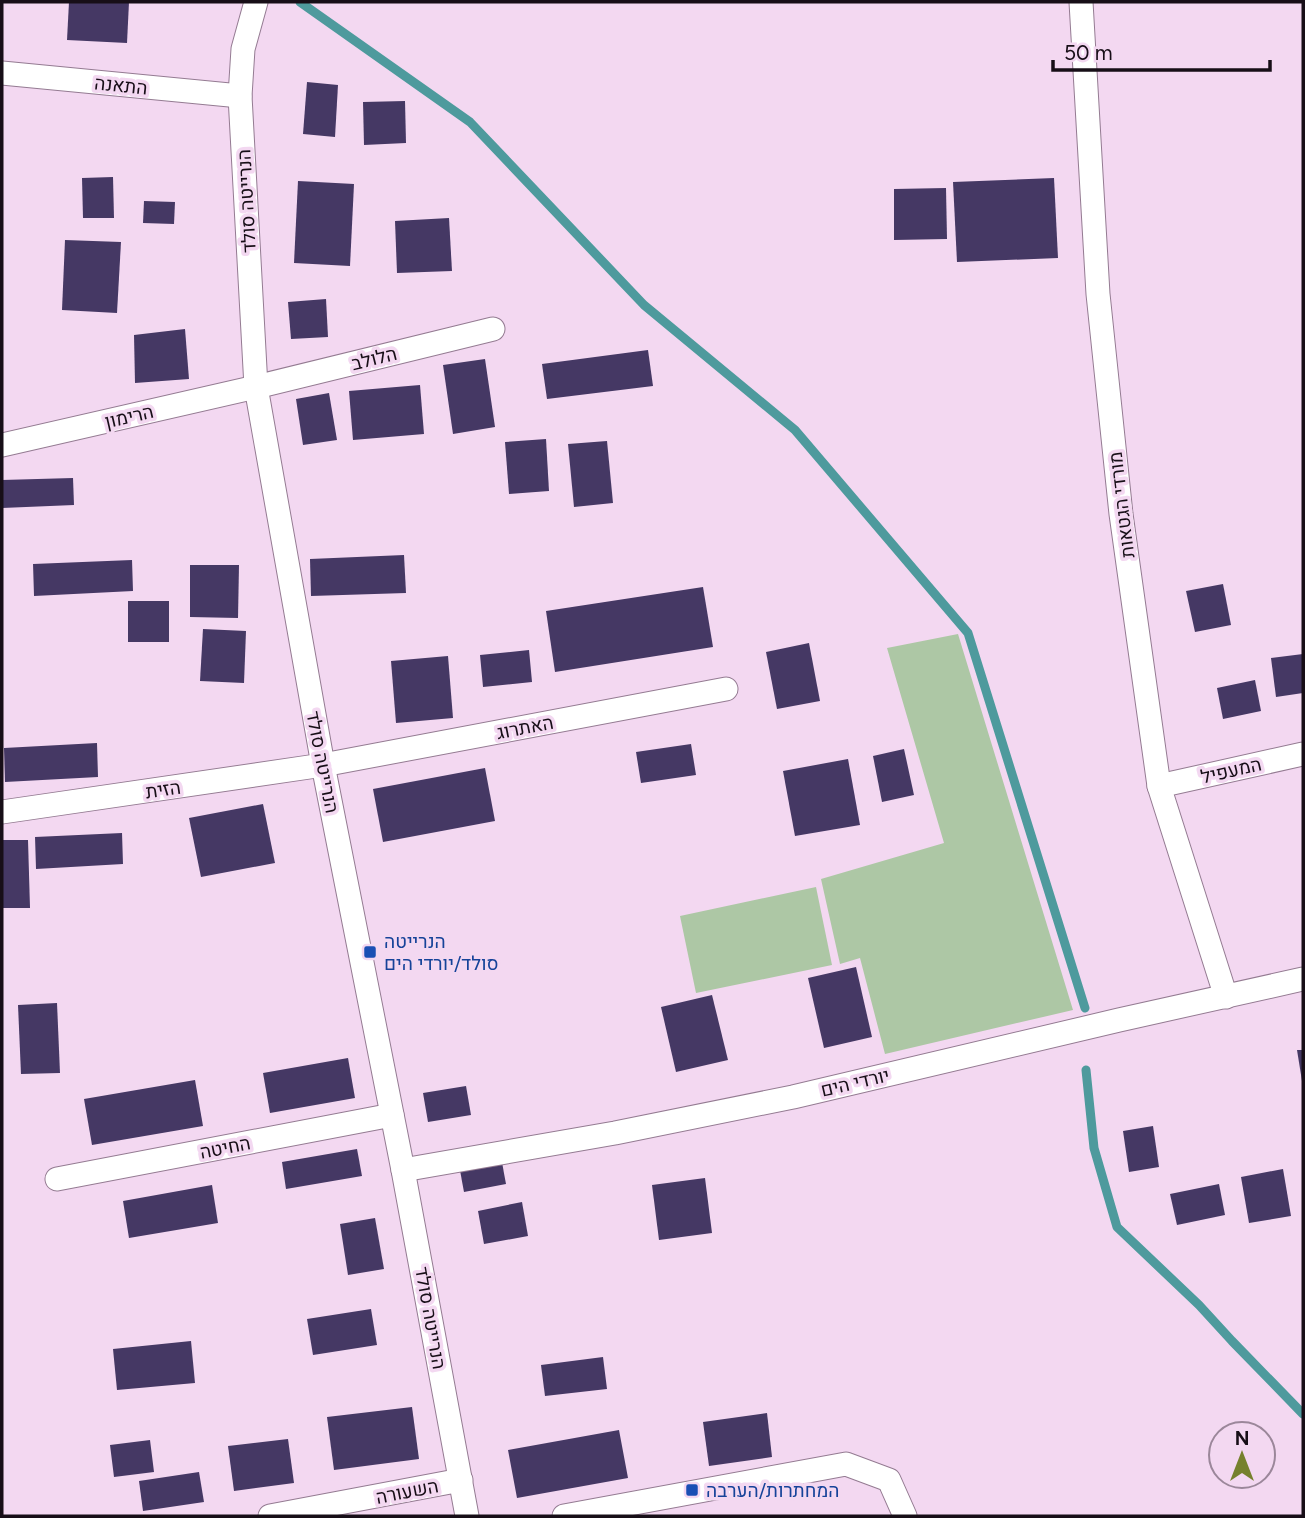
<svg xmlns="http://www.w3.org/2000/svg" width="1305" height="1518" viewBox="0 0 1305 1518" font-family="Figtree,Heebo,sans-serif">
	<rect width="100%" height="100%" fill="#f3d8f1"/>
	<!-- green -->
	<g fill="#adc7a5">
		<path d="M958 634 1073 1010 885 1054 860 958 840 964 821 879 944 843 887 648Z"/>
		<path d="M816 887 832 965 696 993 680 916Z"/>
	</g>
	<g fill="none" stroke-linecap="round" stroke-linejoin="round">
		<!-- stream -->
		<g stroke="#4e9a9d" stroke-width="9">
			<path d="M300 2 470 122 644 305 795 430 968 633 1085 1008"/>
			<path d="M1086 1070 1094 1148 1117 1227 1199 1305 1232 1341 1303 1414"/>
		</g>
	</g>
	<!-- building -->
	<g fill="#453864">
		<path d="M69 2H129L127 43 67 40Z"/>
		<path d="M307 82 338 85 335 137 303 134Z"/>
		<path d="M405 101 406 143 364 145 363 102Z"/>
		<path d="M113 177 114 218H83L82 178Z"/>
		<path d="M1054 178 1058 258 957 262 953 182Z"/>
		<path d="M298 181 354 184 350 266 294 263Z"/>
		<path d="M946 188 947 239 894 240V189Z"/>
		<path d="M144 201 175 202 174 224 143 223Z"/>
		<path d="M449 218 452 271 397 273 395 221Z"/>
		<path d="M65 240 121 242 117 313 62 310Z"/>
		<path d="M326 299 328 337 291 339 288 302Z"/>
		<path d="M185 329 189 379 135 383 134 335Z"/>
		<path d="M648 350 653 386 547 399 542 364Z"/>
		<path d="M485 359 495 427 453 434 443 365Z"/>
		<path d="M420 385 424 434 353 440 349 391Z"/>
		<path d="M329 393 337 440 303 445 296 399Z"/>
		<path d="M546 439 549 491 509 494 505 442Z"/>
		<path d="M607 441 613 503 574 507 568 444Z"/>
		<path d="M73 478 74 505 2 508V480Z"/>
		<path d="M404 555 406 593 311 596 310 559Z"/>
		<path d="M132 560 133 591 34 596 33 564Z"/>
		<path d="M190 565H239L238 618 190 617Z"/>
		<path d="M1223 584 1231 625 1195 632 1186 591Z"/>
		<path d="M703 587 713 647 555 672 546 611Z"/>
		<rect x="128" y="601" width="41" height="41"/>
		<path d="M203 629 246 631 244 683 200 681Z"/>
		<path d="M809 643 820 701 777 709 766 652Z"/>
		<path d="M529 650 532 682 483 687 480 655Z"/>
		<path d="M1303 654V693L1276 697 1271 658Z"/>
		<path d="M448 656 453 718 396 723 391 661Z"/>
		<path d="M1255 680 1261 711 1223 719 1217 688Z"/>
		<path d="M97 743 98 777 5 782 4 748Z"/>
		<path d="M691 744 696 775 641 783 636 752Z"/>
		<path d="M904 749 914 795 882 802 873 756Z"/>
		<path d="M848 759 860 825 795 836 783 771Z"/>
		<path d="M485 768 495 821 383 842 373 789Z"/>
		<path d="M263 804 275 863 201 877 189 818Z"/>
		<path d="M122 833 123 864 36 869 35 837Z"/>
		<path d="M2 840H28L30 908H2Z"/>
		<path d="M856 967 872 1037 824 1048 808 978Z"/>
		<path d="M712 995 728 1060 676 1072 661 1007Z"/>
		<path d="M57 1003 60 1073 21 1074 18 1005Z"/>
		<path d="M1297 1050H1303V1080L1302 1081Z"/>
		<path d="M348 1058 355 1098 270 1113 263 1073Z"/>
		<path d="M195 1080 203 1126 92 1145 84 1099Z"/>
		<path d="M466 1086 471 1115 428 1122 423 1093Z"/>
		<path d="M1153 1126 1159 1167 1129 1172 1123 1131Z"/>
		<path d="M357 1149 362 1176 286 1189 282 1162Z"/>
		<path d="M501 1157 506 1184 464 1192 459 1165Z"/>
		<path d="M1283 1169 1291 1216 1249 1223 1241 1177Z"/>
		<path d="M705 1178 712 1233 659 1240 652 1185Z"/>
		<path d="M1219 1184 1225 1215 1177 1225 1170 1194Z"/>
		<path d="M212 1185 218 1223 129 1238 123 1201Z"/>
		<path d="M522 1202 528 1236 484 1244 478 1211Z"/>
		<path d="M375 1218 384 1269 348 1275 340 1224Z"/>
		<path d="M371 1309 377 1345 313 1355 307 1319Z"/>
		<path d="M191 1341 195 1383 117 1390 113 1349Z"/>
		<path d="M603 1357 607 1389 545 1396 541 1365Z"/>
		<path d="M412 1407 419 1459 334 1470 327 1417Z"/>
		<path d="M767 1413 772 1457 709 1466 703 1422Z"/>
		<path d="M619 1430 628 1478 517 1498 508 1450Z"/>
		<path d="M288 1439 294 1483 234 1491 228 1446Z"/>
		<path d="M150 1440 154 1472 114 1477 110 1445Z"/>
		<path d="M199 1472 204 1502 143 1511 139 1481Z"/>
	</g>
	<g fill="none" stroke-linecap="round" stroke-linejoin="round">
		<defs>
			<g id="street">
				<path d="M256 2 243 49 240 96 256 387 323 765 403 1170 467 1516"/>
				<path d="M1081 2 1098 294 1121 514 1159 786 1226 997"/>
				<path d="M2 73 240 96"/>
				<path d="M2 445 256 387 493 329"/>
				<path d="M1159 786 1303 754"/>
				<path d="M2 812 323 765 726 689"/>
				<path d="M403 1170 615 1133 793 1097 1119 1020 1303 979"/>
				<path d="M57 1179 392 1115"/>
				<path d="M270 1516 461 1480"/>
				<path d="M564 1516 846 1464 889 1480 905 1516"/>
			</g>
		</defs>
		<!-- street casing -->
		<use href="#street" stroke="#947b92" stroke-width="25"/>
		<!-- street -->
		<use href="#street" stroke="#fff" stroke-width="23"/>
	</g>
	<!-- markers -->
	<g fill="#1a4fb4" stroke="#f3d8f1" stroke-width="2.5">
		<rect x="363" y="945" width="14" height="14" rx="3.5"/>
		<rect x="685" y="1483" width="14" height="14" rx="3.5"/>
	</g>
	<g text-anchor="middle" stroke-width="7" stroke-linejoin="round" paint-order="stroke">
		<!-- street labels -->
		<g font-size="19" fill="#170e17" stroke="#f3d8f1">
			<text transform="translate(121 85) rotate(6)" y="7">התאנה</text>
			<text transform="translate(246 201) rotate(-93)" y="7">הנרייטה סולד</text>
			<text transform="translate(374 358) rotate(-14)" y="7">הלולב</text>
			<text transform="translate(129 416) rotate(-13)" y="7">הרימון</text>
			<text transform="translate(1121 505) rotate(-97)" y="7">מורדי הגטאות</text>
			<text transform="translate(525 727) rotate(-11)" y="7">האתרוג</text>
			<text transform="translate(323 762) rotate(79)" y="7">הנרייטה סולד</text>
			<text transform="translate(1231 770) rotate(-13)" y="7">המעפיל</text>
			<text transform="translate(163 789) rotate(-8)" y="7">הזית</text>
			<text transform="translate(855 1082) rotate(-13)" y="7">יורדי הים</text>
			<text transform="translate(225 1147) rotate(-11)" y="7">החיטה</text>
			<text transform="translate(431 1318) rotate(80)" y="7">הנרייטה סולד</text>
			<text transform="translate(407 1491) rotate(-11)" y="7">השעורה</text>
		</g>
		<!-- transit labels -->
		<g font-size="19" fill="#164399" stroke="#f3d8f1" text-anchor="start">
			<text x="384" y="948">הנרייטה<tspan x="384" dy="22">סולד/יורדי הים</tspan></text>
			<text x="706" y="1497">המחתרות/הערבה</text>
		</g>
	</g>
	<!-- border -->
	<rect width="1305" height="1518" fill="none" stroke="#170e17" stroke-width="7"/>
	<!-- north arrow -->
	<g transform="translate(1242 1455)"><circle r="33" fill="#f3d8f1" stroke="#9b879a" stroke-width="2"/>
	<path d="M0-5L12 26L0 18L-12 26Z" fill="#76812d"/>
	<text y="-10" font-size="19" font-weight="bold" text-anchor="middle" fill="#170e17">N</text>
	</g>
	<!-- scale -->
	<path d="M1053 60v10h217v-10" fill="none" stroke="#170e17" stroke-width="3.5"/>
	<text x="1064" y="60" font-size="21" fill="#170e17" stroke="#f3d8f1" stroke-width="5" paint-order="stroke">50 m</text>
</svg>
